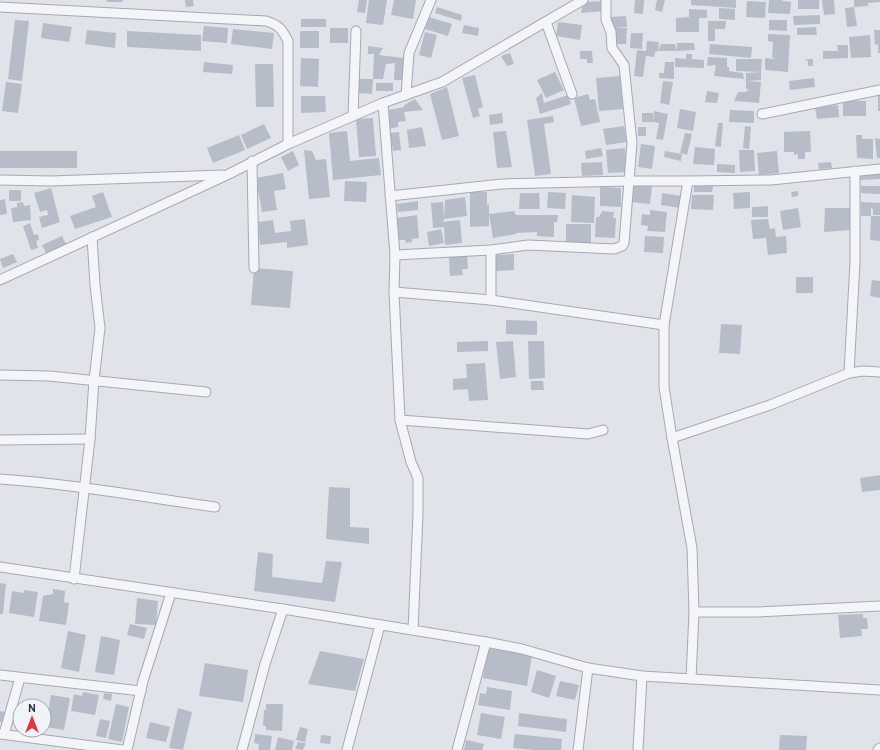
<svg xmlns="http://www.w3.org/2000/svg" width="880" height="750" viewBox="0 0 880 750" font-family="Overpass,sans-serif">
	<rect width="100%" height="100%" fill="#e0e3ea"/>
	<!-- building -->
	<g fill="#b7bcc9">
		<rect x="107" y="0" width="16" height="2"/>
		<path d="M185 0H193L194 6 186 7Z"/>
		<path d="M359 0H367L365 13 357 12Z"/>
		<path d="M369 0H387L383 25 366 23Z"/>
		<path d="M394 0H416L413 19 391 15Z"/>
		<path d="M635 0H644L643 14 634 13Z"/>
		<path d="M657 0H665L662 12 655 10Z"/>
		<path d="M691 0H736V8L691 5Z"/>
		<path d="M769 0H782L783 1 791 2 790 14 768 13Z"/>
		<rect x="798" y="0" width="21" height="9"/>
		<path d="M822 0H834L835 14 824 15Z"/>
		<path d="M854 0H880V2L868 3V6L854 7Z"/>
		<path d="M605 1V11L581 13 583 2Z"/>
		<path d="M747 1 766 2 765 18 746 17Z"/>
		<path d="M437 7 462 15 461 21 435 13Z"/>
		<path d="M854 7 857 26 847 27 845 8Z"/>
		<path d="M719 8 735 9V20L719 19Z"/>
		<path d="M689 9 707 10V18H699V32H676V18L689 17Z"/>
		<path d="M820 15V24L794 25 793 16Z"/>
		<path d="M626 16 627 27H615L627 28 626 44H611V17Z"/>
		<path d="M429 17 452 24 448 36 425 29Z"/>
		<rect x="301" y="19" width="25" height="8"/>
		<path d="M15 20 29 21 22 81 8 79Z"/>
		<path d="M769 20H787V31L769 30Z"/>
		<path d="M708 21H726L725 29H715V41H708Z"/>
		<path d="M558 22 582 25 580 40 556 36Z"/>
		<path d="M43 23 72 27 69 42 41 38Z"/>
		<path d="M464 25 479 28 478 36 462 33Z"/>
		<path d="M204 26 228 28 227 43 202 41Z"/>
		<path d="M816 27 817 35H797V28Z"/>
		<rect x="330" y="28" width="18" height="15"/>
		<path d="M233 29 274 33 272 49 231 44Z"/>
		<path d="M87 30 116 33 115 48 85 44Z"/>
		<path d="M874 30H880V53H878V44L875 45Z"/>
		<path d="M127 31 201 35V51L127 47Z"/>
		<rect x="300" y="31" width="19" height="17"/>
		<path d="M425 32 437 35 431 58 419 55Z"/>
		<path d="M631 33H643L642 49 630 48Z"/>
		<path d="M768 34 790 35 788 72 765 70V58L775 59 772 57 773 42 768 41Z"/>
		<path d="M870 35 871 57 851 58 849 37Z"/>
		<path d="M647 41 659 42 658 51 655 52 654 57 646 56 643 77 634 76 637 50 646 51Z"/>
		<path d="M677 43H694L695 50 677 51Z"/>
		<path d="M661 44H675L677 51H658Z"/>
		<path d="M710 44 752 47 751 58 709 54Z"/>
		<path d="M837 45H848V58L823 59V51H838Z"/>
		<path d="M368 46 383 48 379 55 404 58 402 80H394L395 63 386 64 383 79H373L374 54H368Z"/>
		<path d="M580 51H592L593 63H587V59H580Z"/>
		<path d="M510 53 514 64 507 66 501 56Z"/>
		<path d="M686 54H692V59L704 60V68L675 67V58L686 59Z"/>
		<path d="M708 57 727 58V67H729V71L743 73 744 79 714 76 716 65 707 66Z"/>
		<path d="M301 58 319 59 318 87 300 86Z"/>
		<path d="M736 59H762L761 72 736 71Z"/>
		<path d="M805 59H813V66H808V61Z"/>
		<path d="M204 62 233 65 232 74 203 72Z"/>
		<path d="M665 62H674V79L659 78V73H664Z"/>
		<path d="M255 64H273L274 107H256Z"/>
		<path d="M555 72 564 90 546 98 537 80Z"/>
		<path d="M761 72V80L747 81 761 82 759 103 734 101 738 92H746L749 89H746V73Z"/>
		<path d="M475 75 483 107 478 109 480 116 473 118 462 78Z"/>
		<path d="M620 76 623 109 599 111 596 78Z"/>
		<path d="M814 78 815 87 790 90 789 81Z"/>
		<path d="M357 79H373L372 94 357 93Z"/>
		<path d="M663 81 673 82 669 105 660 103Z"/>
		<path d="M6 82 22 84 18 113 2 111Z"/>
		<rect x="376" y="83" width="17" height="8"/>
		<path d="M447 87 459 136 442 140 430 94Z"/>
		<path d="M707 91 719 93 717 103 705 102Z"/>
		<path d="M542 93 544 103 568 95 571 104 540 114 536 98Z"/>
		<rect x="878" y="93" width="2" height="18"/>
		<path d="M588 94 590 100 595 99 600 122 581 126 574 98Z"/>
		<path d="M301 96H325L326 112 301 113Z"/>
		<path d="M415 99 423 110 404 112 406 121 398 122V127L388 129 389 110 404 107V105Z"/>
		<path d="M843 100 866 101V116H843Z"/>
		<path d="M838 105 839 117 817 119 815 108Z"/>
		<path d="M680 109 696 112 693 131 677 128Z"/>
		<path d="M730 110 754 111V123L729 122Z"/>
		<path d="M654 111 668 114 663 140 656 139 659 123 653 122Z"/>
		<path d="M502 113 503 123 490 125 489 115Z"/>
		<rect x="642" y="113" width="11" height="9"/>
		<path d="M553 116 554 122 544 124 551 174 535 176 527 120Z"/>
		<path d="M373 118 376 156 359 157 356 119Z"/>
		<path d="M718 123H723L721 147 715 146Z"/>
		<path d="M264 124 271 138 247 149 241 135Z"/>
		<path d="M624 126 627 142 606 145 603 129Z"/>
		<path d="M745 126 751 127 749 149 743 148Z"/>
		<path d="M422 127 426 146 409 148 407 130Z"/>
		<rect x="638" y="127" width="8" height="9"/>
		<path d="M347 131 350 161 379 158 381 175 333 180 329 133Z"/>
		<path d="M506 131 512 167 497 168 493 132Z"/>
		<path d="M810 131 811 152H805V159H798V154L794 155V152H784V132Z"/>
		<path d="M399 132 401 150 393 151 390 133Z"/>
		<path d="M685 133 692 134 687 155 680 153Z"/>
		<path d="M239 135 245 150 213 163 207 148Z"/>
		<path d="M856 135H862V139H873V159L857 158Z"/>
		<path d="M875 138 880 139V158H877Z"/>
		<path d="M641 144 655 146 652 169 638 167Z"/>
		<path d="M695 147 715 149 714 165 693 164Z"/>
		<path d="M601 148 603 156 586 159 585 151Z"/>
		<path d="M625 148 627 172 608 173 606 150Z"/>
		<path d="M304 150 312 151 316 160 326 159 330 197 309 199Z"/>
		<path d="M739 150H754L755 171 740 172Z"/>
		<rect x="0" y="151" width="77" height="17"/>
		<path d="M293 151 299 165 288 171 281 157Z"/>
		<path d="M665 151 682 154 681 161 664 157Z"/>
		<path d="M777 151 779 173 759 175 757 153Z"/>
		<path d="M602 162 603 175 582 176 581 163Z"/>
		<path d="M831 162 832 168 819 169 818 163Z"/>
		<path d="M717 164 735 165V173L717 172Z"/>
		<path d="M880 172V179L860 180V173Z"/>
		<path d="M283 173 286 189 274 191 277 210 262 212 256 178Z"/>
		<path d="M345 181 367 182 366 202 344 201Z"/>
		<path d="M632 184 652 186 650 204 631 202Z"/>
		<path d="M694 185 713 186 712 192H694Z"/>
		<path d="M861 186H880V194L861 193Z"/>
		<path d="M600 187 621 188V207L600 206Z"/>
		<path d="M51 188 60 222 42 228 39 217 48 215 47 210 40 212 34 193Z"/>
		<rect x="9" y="190" width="12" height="11"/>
		<path d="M798 191V196L792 197 791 192Z"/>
		<path d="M103 192 112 217 75 229 70 216 96 207 92 196Z"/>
		<path d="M470 192H487V205L489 204V226L470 227Z"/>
		<path d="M548 192 566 193 565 209 547 208Z"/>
		<path d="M750 192V208L734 209 733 193Z"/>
		<path d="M520 193H539L540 209H519Z"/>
		<path d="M662 193 681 196 680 208 661 205Z"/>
		<path d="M572 195 595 197 594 223 571 222Z"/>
		<path d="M692 195H714L713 210 691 209Z"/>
		<path d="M465 197 467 216 444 219 443 222 460 220 462 243 445 245 444 227 433 228 431 203 443 202 444 218 445 200Z"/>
		<path d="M5 199 7 214 0 215V200Z"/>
		<path d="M418 201V210L398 212 397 204Z"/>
		<path d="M23 202 24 206 30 205 31 220 13 222 11 208 17 207V203Z"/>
		<path d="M861 202 880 203V215H873V209L871 208V216H861Z"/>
		<path d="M768 206V217H752V207Z"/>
		<path d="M798 208 801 227 783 230 780 211Z"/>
		<path d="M825 208H851V230L824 232Z"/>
		<path d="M650 210 667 212 665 232 647 231 648 226 641 225 642 214 650 215Z"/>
		<path d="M514 211 516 215H558L557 222H554V237L537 236V232L516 233V234L493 238 489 214Z"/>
		<path d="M602 211 614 212 613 218H616L615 238 595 237 596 217H599Z"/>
		<path d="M417 215 419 238 412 239V242L406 243 405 240H399L397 218Z"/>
		<path d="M871 216H880V241L870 240Z"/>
		<path d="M305 219 308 245 287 248V242L260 245 258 222 273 220 275 233 291 231 290 221Z"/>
		<path d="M768 219 770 229 775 228 776 237 786 236 787 253 768 255 766 238 753 239 751 220Z"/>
		<path d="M30 223 34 235 38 234 39 240 36 241 38 248 31 250 23 226Z"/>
		<rect x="566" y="224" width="25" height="19"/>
		<path d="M441 229 444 243 429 246 427 232Z"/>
		<path d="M62 236 66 244 46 253 42 245Z"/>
		<path d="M645 236 664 237 663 253 644 252Z"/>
		<path d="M13 254 17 262 3 268 0 259Z"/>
		<path d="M514 254V270L494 271V255Z"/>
		<path d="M467 255 468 269H462L463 275 450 276 449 256Z"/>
		<path d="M254 268 293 271 290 308 251 305Z"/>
		<rect x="796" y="277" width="17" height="16"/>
		<path d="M872 280 880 281V298L870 296Z"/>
		<path d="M506 320 537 321V335L506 334Z"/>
		<path d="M721 324 742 325 740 354 719 353Z"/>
		<path d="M488 341V351L457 352V342Z"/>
		<path d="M513 341 516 377 500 379 496 342Z"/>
		<path d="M528 341H544L545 378 529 379Z"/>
		<path d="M485 363 488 400 469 401 468 389 453 390V379L467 378 466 364Z"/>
		<path d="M531 381H543L544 390H531Z"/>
		<path d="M880 475V490L862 492 860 478Z"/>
		<path d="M329 487 350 488V527L369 528V544L326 539Z"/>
		<path d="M258 552 273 554 272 577 322 583 326 561 342 562 335 602 254 591Z"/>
		<path d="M0 583 6 584 3 614H0Z"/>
		<path d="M53 589 65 591 64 602 69 603 66 625 39 621 43 596 53 594Z"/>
		<path d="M24 590 38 592 34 617 9 613 12 591 24 593Z"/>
		<path d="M137 598 158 601 156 625 135 624Z"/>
		<path d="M863 614V618H867L868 629H861L862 636 840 638 838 615Z"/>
		<path d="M130 624 147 628 144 639 127 635Z"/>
		<path d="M68 631 86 635 79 672 61 668Z"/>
		<path d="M101 636 120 640 114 675 95 672Z"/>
		<path d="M488 648 532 656 527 686 483 678Z"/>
		<path d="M320 651 364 659 355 691 308 684Z"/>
		<path d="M205 663 248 670 243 702 199 696Z"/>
		<path d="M537 670 556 676 549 698 531 692Z"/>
		<path d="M560 681 579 685 575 700 556 696Z"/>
		<path d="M487 687 512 691 510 710 478 705 480 693 486 694Z"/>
		<path d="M83 692 99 695 95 715 71 711 74 694 82 696Z"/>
		<path d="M104 693 112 694 111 701 103 699Z"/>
		<path d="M51 695 70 698 64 730 46 727Z"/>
		<path d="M116 704 129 707 122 742 108 739Z"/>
		<path d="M266 704H283L282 731 266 730V726H263L264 710H266Z"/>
		<path d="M178 708 192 712 183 750 169 748Z"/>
		<path d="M0 711 5 712 3 722H0Z"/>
		<path d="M481 713 505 717 501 739 477 735Z"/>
		<path d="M519 713 567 719 566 732 518 726Z"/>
		<path d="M100 719 110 721 106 738 96 736Z"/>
		<path d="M150 722 170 727 166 742 146 738Z"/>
		<path d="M300 727 308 729 305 742 296 740Z"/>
		<path d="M255 734 272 736 270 750H258L259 744 254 743Z"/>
		<path d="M515 734 562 739 561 750H534L513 748Z"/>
		<path d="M321 735 331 736 330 744 320 743Z"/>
		<path d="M780 735 807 736 806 750H779Z"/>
		<path d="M278 737 294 741 292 750H275Z"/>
		<path d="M466 740 484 744 482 750H464Z"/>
		<path d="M298 742 306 743 303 750 295 749Z"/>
	</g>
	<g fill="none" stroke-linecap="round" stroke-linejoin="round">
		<defs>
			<g id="minor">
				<path d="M0 7 266 21C279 25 282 29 288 41V144"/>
				<path d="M546 22 572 94"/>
				<path d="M406 95 409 53 431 0"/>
				<path d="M383 103 395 255 394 292 491 300 664 325"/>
				<path d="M762 114 880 90"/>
				<path d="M353 116 356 31"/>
				<path d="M252 161 254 268"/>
				<path d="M0 180 51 181 222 175"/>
				<path d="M688 181 664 325V387L672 438 692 548 694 612 691 679"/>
				<path d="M390 196 502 184 629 181H688L771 180 880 169"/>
				<path d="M395 255 491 250 528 245 614 249 622 246 624 243 632 143 624 65 612 48 611 32 606 20V0"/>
				<path d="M0 280 227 175 288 144 383 103 442 82 583 0"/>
				<path d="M394 292 400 420 411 462 418 478V514L413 630"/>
				<path d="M491 300V250"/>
				<path d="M849 373 855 262V171"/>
				<path d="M0 375 49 376 206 392"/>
				<path d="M400 420 588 434 603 430"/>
				<path d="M672 438 770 405 849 373 863 371 880 372"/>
				<path d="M0 440 90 439"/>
				<path d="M0 479C72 484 144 497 215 507"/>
				<path d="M0 567 283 609 486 642 522 649 588 668 642 676 880 690"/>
				<path d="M74 579 90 439 94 380 100 328 95 285 92 237"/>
				<path d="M694 612H758L880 606"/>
				<path d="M0 675 141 691"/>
				<path d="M0 734 123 750"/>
				<path d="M4 734 20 678"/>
				<path d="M127 750 143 681 171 593"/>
				<path d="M242 750 265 664 283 609"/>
				<path d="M347 750 380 625"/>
				<path d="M457 750 486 642"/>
				<path d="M578 750 588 668"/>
				<path d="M638 750 642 676"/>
				<path d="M878 750 880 748"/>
			</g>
		</defs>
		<!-- minor casing -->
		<use href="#minor" stroke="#a5a9b5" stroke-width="11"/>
		<!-- minor -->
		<use href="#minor" stroke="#f3f5f8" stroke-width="9"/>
	</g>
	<!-- north arrow -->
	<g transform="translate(32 718)"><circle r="19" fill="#f0f3f8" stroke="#a0a5b0"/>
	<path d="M0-3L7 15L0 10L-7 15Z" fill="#db3944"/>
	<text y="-6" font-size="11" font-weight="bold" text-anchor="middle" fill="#272f44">N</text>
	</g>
</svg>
